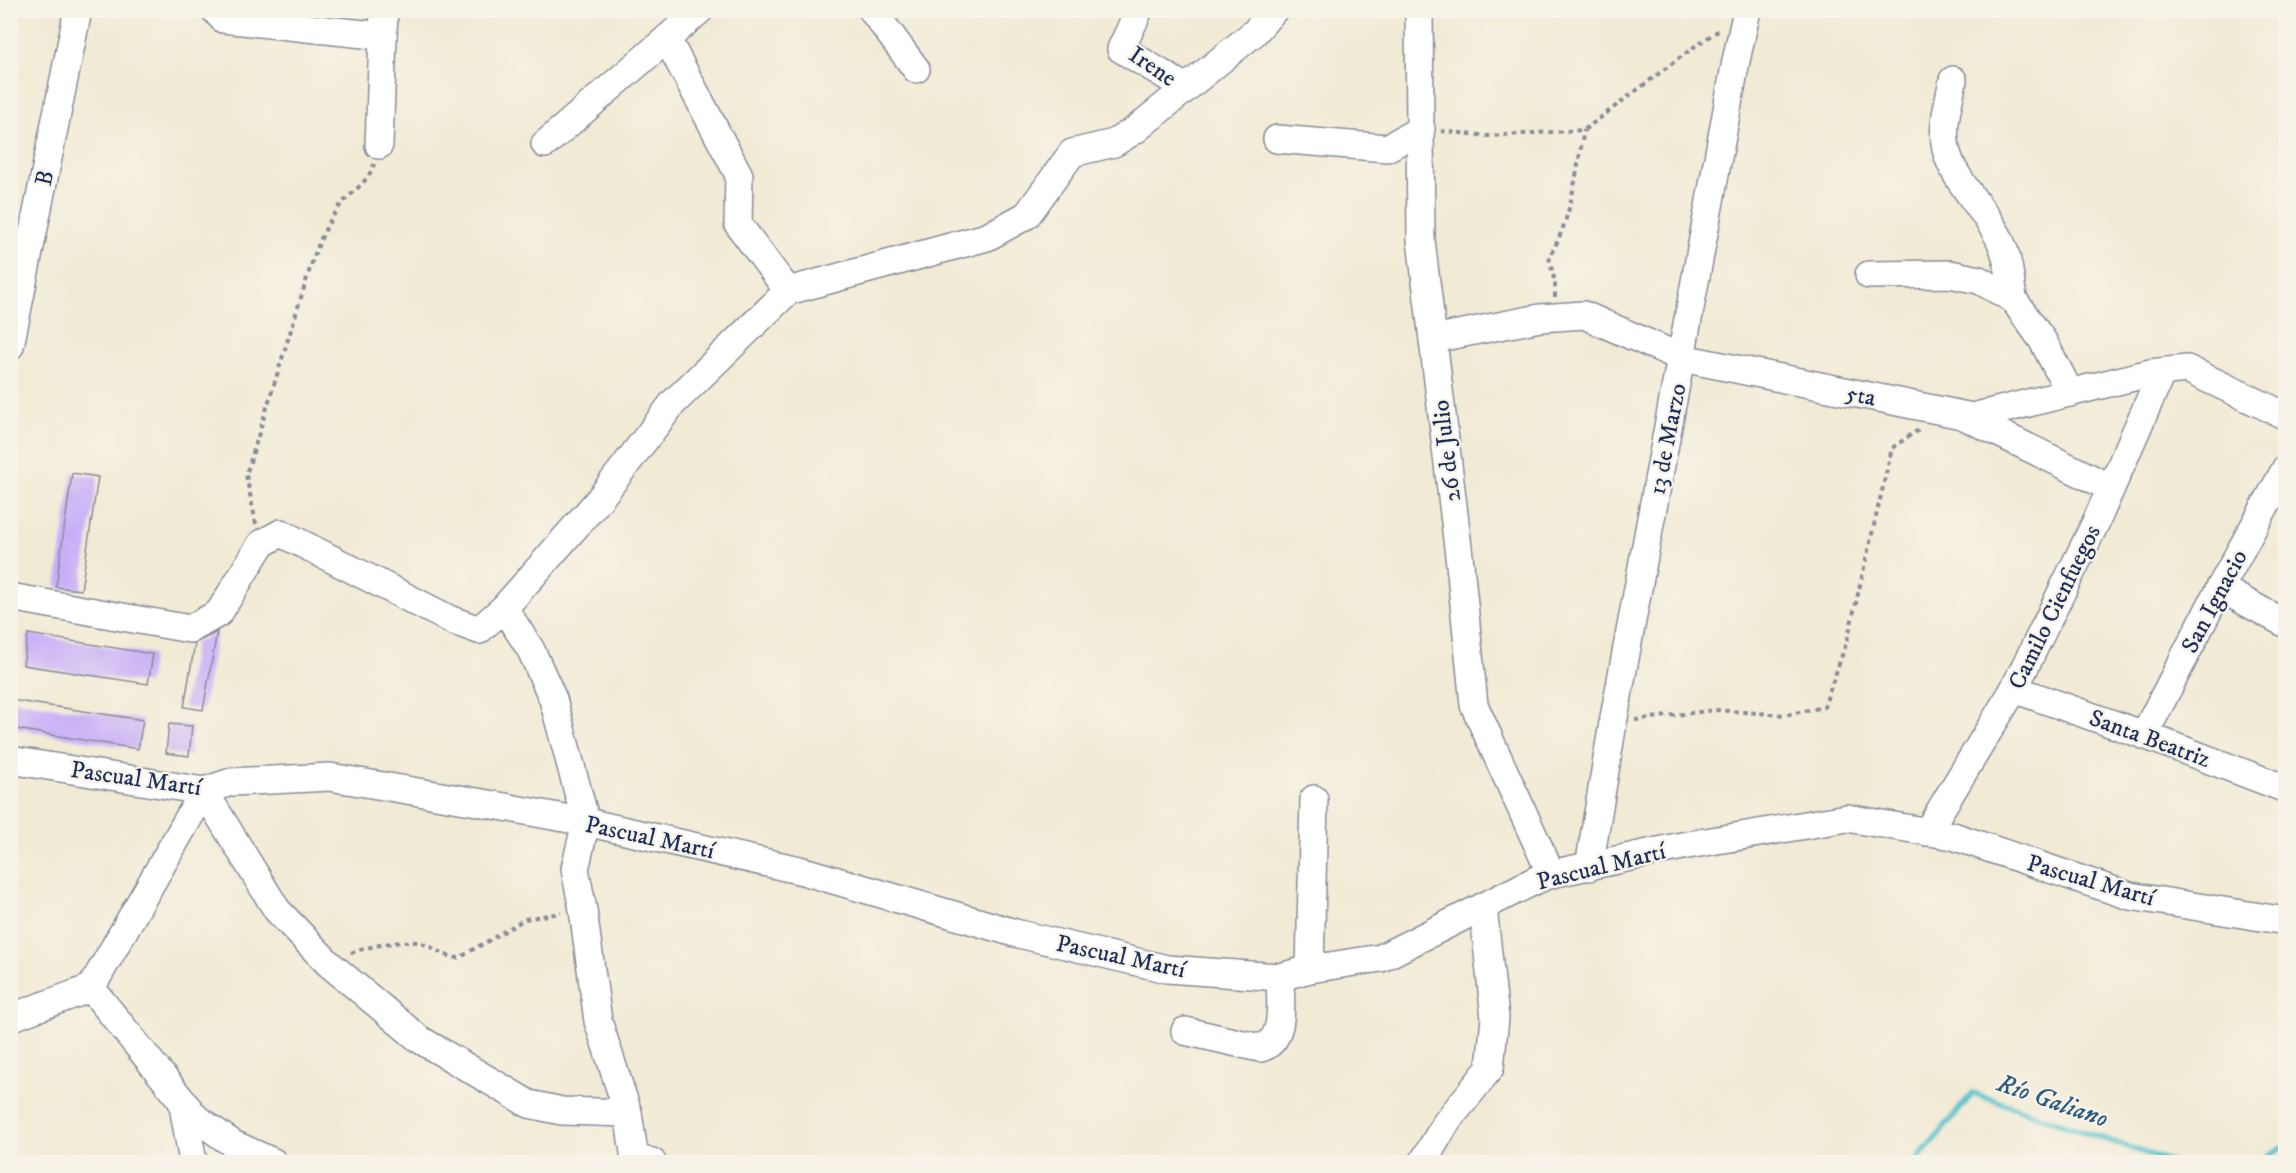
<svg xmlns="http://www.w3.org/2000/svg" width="2296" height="1173" viewBox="0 0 2296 1173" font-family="'IM FELL DW Pica',serif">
	<rect width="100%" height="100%" fill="#f7f3e8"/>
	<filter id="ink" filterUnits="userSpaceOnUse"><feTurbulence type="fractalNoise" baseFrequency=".0167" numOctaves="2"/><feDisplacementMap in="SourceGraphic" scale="12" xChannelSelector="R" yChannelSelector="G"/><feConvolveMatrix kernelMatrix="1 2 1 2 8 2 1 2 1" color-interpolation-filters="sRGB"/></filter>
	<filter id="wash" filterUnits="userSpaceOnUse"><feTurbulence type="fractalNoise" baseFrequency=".008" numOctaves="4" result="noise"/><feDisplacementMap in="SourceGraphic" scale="24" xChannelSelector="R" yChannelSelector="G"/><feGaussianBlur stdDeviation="1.35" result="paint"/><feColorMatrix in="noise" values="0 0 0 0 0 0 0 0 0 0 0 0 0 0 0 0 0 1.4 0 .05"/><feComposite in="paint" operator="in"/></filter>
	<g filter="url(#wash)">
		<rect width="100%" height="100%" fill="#f1ead4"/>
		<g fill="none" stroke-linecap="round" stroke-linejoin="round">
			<!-- stream -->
			<g stroke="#54c1cc" stroke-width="6">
				<path d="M1915 1162 1973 1093 2171 1162"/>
				<path d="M2258 1162 2286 1145"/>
			</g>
		</g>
		<g id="blocks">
			<!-- building -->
			<g fill="#c7adf8">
				<path d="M72 473 98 477 81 590 56 587Z"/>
				<path d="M217 632 203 710 184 707 195 643Z"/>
				<path d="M28 634 153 654 148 684 23 665Z"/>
				<path d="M10 700 143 720 138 749 10 728Z"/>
				<path d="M169 724 192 726 189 756 166 753Z"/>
			</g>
		</g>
	</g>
	<g filter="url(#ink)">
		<use href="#blocks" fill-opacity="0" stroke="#868c99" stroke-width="1.5"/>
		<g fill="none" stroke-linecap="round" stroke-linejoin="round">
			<defs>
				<g id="minor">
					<path d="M215 10 223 19 383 36"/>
					<path d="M872 10 916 69"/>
					<path d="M1139 10 1121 49 1186 88"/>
					<path d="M1419 10 1421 240 1460 564 1474 705 1551 874"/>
					<path d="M667 39 739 175 738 224 788 291"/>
					<path d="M1953 80C1949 102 1941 126 1946 149 1953 181 1986 210 2000 240 2009 259 2010 279 2013 299"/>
					<path d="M1277 139 1387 148 1421 129"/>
					<path d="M545 144 700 10"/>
					<path d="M379 145 384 10"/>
					<path d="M1869 275 1950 274 1979 280 2013 299 2043 341 2070 393"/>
					<path d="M1433 339 1540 318 1584 315 1682 358 1972 417 2150 373 2187 369 2286 416"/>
					<path d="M10 346 78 10"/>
					<path d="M1964 416 2111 488"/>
					<path d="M2220 588 2286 624"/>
					<path d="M10 597 190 629 219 613 261 544 281 533 451 620 479 630 504 608 598 501 673 403 788 291 987 237 1027 215 1072 153 1114 143 1135 130 1255 32 1274 10"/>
					<path d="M504 608 531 650 553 699 586 822 575 869 583 910 598 1021 628 1113 635 1159 652 1162"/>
					<path d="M2014 689 2144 735 2286 789"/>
					<path d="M2144 735 2220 588 2286 468"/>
					<path d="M10 760 204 791 231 782 330 777 477 802 586 822 803 871 1015 933 1167 969 1280 977 1310 969 1381 958 1536 880 1551 874 1682 846 1847 818 1953 836 2130 896 2286 921"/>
					<path d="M1927 832 2014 689 2096 522 2162 372"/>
					<path d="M1589 867 1613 723 1736 61 1747 10"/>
					<path d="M1310 969 1314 799"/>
					<path d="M91 988 196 1118 233 1144 273 1162"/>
					<path d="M10 1015 15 1016 91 988 204 791 277 910 328 963 419 1039 529 1104 562 1111 628 1113"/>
					<path d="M1185 1031 1260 1048C1287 1042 1280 999 1280 977"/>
					<path d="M182 1100 193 1162"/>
					<path d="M1423 1162 1446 1123 1490 1068 1495 1018 1483 907"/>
				</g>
			</defs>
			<!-- minor casing -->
			<use href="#minor" stroke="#868c99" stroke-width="30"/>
			<!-- path -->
			<g stroke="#868c99" stroke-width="4" stroke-dasharray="4.5 4.5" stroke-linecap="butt">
				<path d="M1441 131 1489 136 1584 130 1698 44 1721 29"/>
				<path d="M1555 297V283L1549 257C1572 220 1576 172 1584 130"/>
				<path d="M256 524 246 475 312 262C319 242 326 225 339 207 350 193 369 182 374 164"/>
				<path d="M1635 720 1715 710 1785 715 1824 707 1847 641 1892 448 1915 432 1921 430"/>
				<path d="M351 953C366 947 400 940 416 942 431 944 443 957 459 958L525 919 561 913"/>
			</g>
			<!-- minor -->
			<use href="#minor" stroke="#fff" stroke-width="27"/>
		</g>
	</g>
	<g text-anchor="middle" stroke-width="4.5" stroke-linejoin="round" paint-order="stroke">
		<!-- street labels -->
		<g font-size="24" fill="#1b2f5e" stroke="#f7f3e8">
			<text transform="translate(1153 66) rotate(34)" y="8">Irene</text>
			<text transform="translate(44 178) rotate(-78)" y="8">B</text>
			<text transform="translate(1861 395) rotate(11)" y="8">5ta</text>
			<text transform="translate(1667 439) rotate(-79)" y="8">13 de Marzo</text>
			<text transform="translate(1446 451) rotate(-97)" y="8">26 de Julio</text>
			<text transform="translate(2214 601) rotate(-62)" y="8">San Ignacio</text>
			<text transform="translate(2054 607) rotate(-64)" y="8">Camilo Cienfuegos</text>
			<text transform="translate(2150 738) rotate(20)" y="8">Santa Beatriz</text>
			<text transform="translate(136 778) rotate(8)" y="8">Pascual Martí</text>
			<text transform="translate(650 837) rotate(12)" y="8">Pascual Martí</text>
			<text transform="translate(1601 866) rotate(-14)" y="8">Pascual Martí</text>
			<text transform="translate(2091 880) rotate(16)" y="8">Pascual Martí</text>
			<text transform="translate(1121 956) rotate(12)" y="8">Pascual Martí</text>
		</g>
		<!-- water labels -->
		<g font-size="26" font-style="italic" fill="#2c5b7f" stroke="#f7f3e8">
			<text transform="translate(2053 1100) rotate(19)" y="9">Río Galiano</text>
		</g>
	</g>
	<!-- margin -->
	<rect width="2296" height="1173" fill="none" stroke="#f7f3e8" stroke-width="36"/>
</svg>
